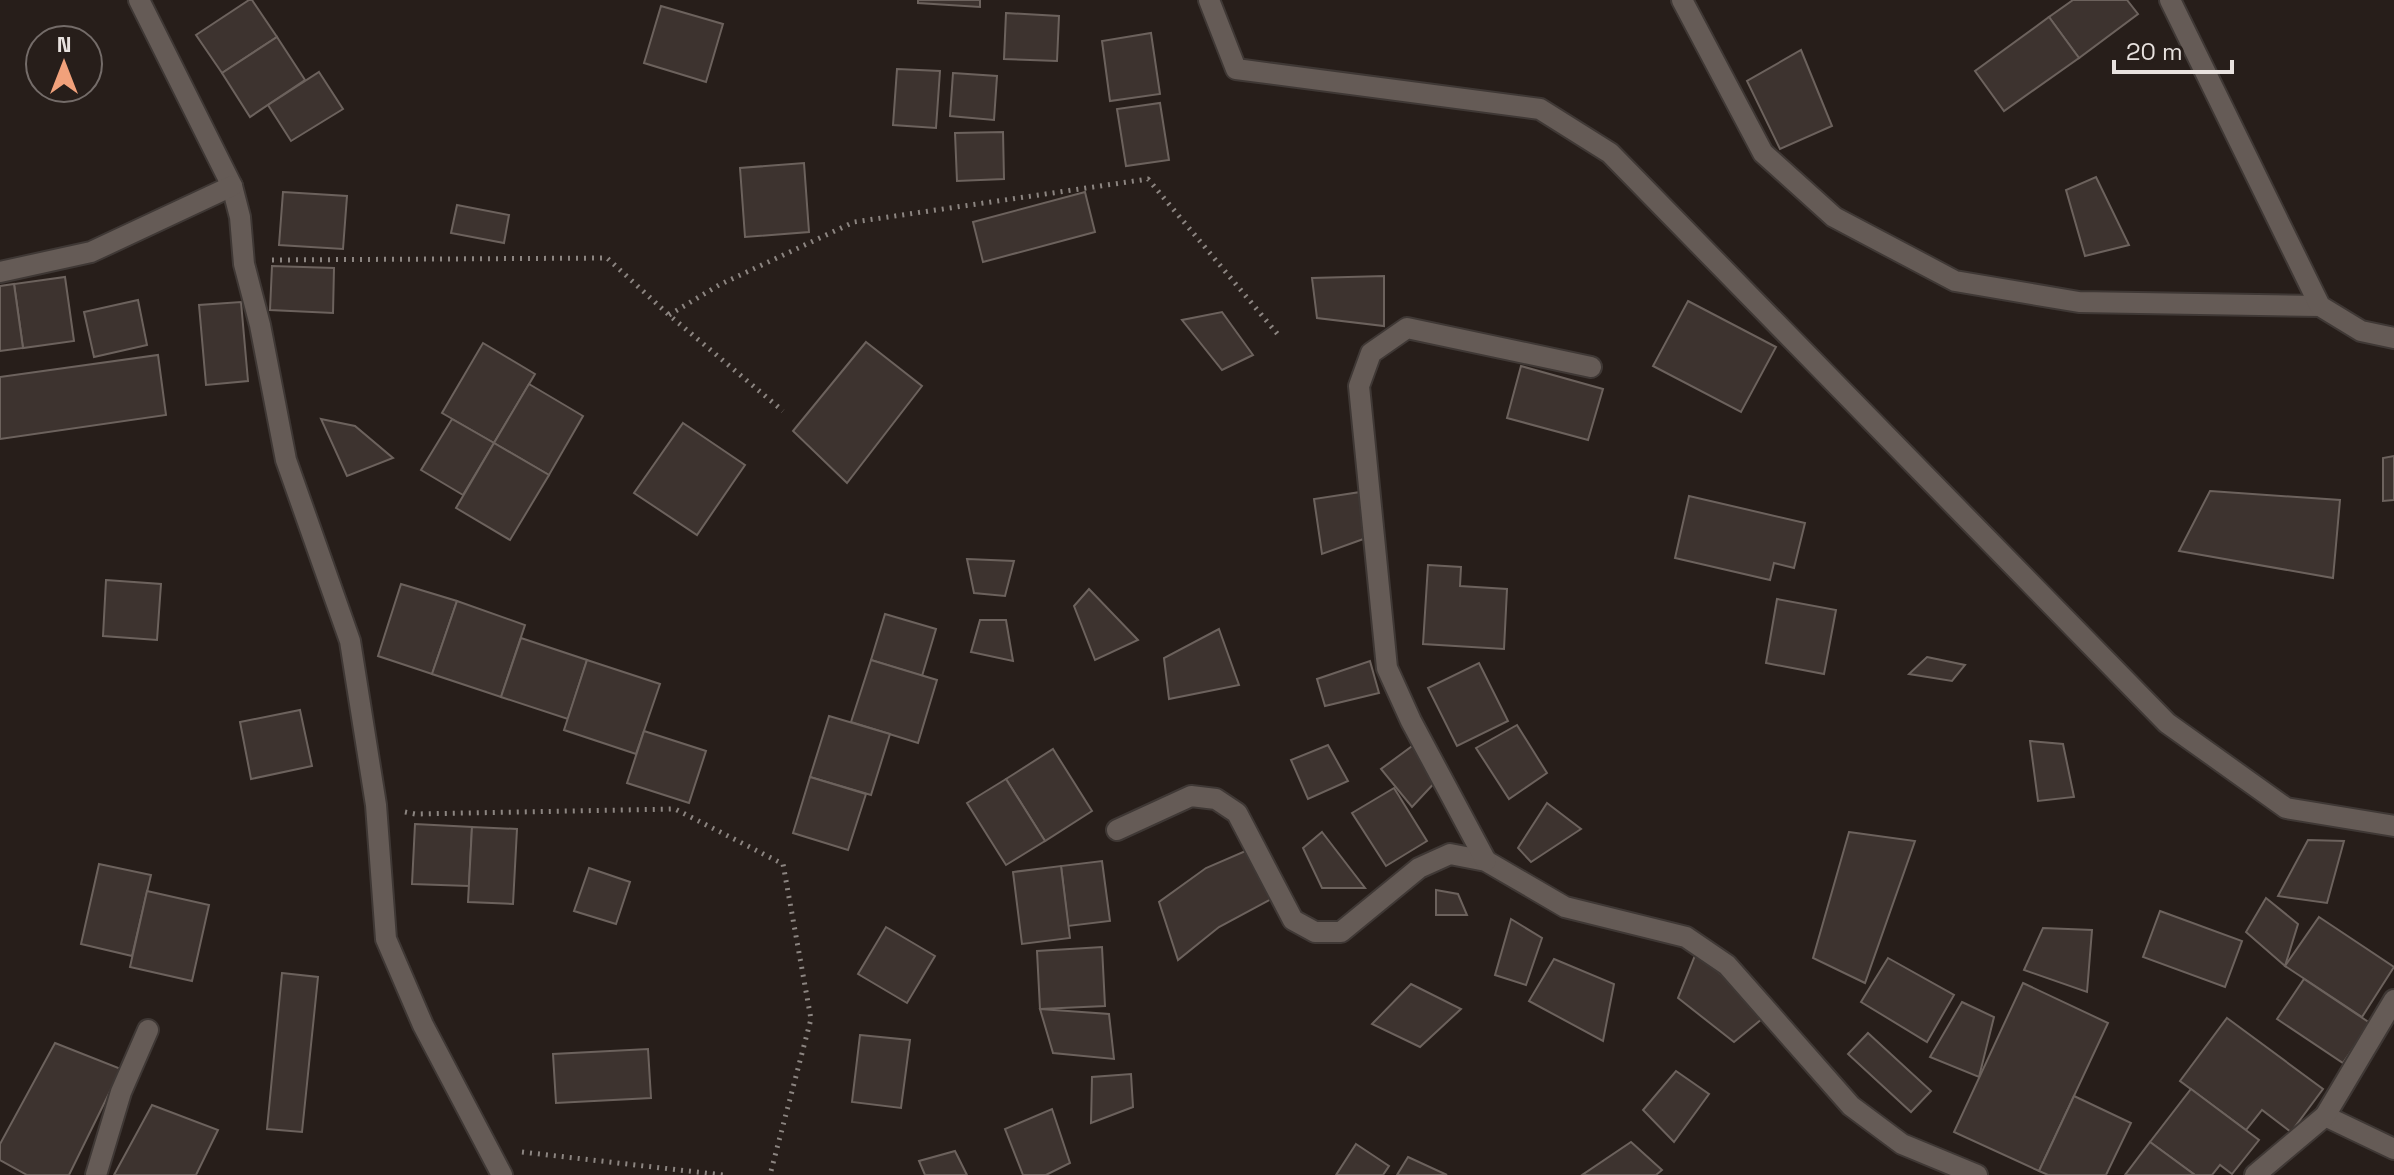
<svg xmlns="http://www.w3.org/2000/svg" width="2394" height="1175" viewBox="0 0 2394 1175" font-family="'Space Grotesk',sans-serif">
	<rect width="100%" height="100%" fill="#271e1a"/>
	<!-- building -->
	<g fill="#3d332f" stroke="#6c625d" stroke-width="2">
		<path d="M249 0H252L277 37 222 73 196 35Z"/>
		<path d="M918 0H980V7L918 3Z"/>
		<path d="M2073 0H2127L2138 14 2079 58 2049 17Z"/>
		<path d="M661 6 723 24 706 82 644 63Z"/>
		<path d="M1006 13 1059 16 1057 61 1004 59Z"/>
		<path d="M2049 17 2079 58 2004 111 1975 71Z"/>
		<path d="M1151 33 1160 94 1110 101 1102 41Z"/>
		<path d="M277 37 305 80 250 117 222 73Z"/>
		<path d="M1801 50 1832 126 1780 149 1747 81Z"/>
		<path d="M897 69 940 71 936 128 893 125Z"/>
		<path d="M319 72 343 109 291 141 268 105Z"/>
		<path d="M953 73 997 76 994 120 950 116Z"/>
		<path d="M1160 103 1169 160 1126 166 1117 109Z"/>
		<path d="M1003 132 1004 179 957 181 955 133Z"/>
		<path d="M804 163 809 232 745 237 740 168Z"/>
		<path d="M2096 177 2129 245 2085 256 2066 190Z"/>
		<path d="M283 192 347 196 343 249 279 245Z"/>
		<path d="M1085 192 1095 232 983 262 973 222Z"/>
		<path d="M457 205 509 215 504 243 451 233Z"/>
		<path d="M272 266 334 268 333 313 270 310Z"/>
		<path d="M1384 276V326L1317 318 1312 278Z"/>
		<path d="M65 277 74 341 23 348 14 284Z"/>
		<path d="M14 284 23 348 0 351V286Z"/>
		<path d="M138 300 147 345 94 357 84 312Z"/>
		<path d="M1688 301 1776 347 1741 412 1653 366Z"/>
		<path d="M241 302 248 381 206 385 199 305Z"/>
		<path d="M1222 312 1253 355 1222 370 1182 320Z"/>
		<path d="M866 342 922 386 847 483 793 431Z"/>
		<path d="M483 343 535 374 494 443 442 413Z"/>
		<path d="M158 355 166 415 0 439V377Z"/>
		<path d="M1521 366 1603 389 1588 440 1507 418Z"/>
		<path d="M529 384 583 416 549 475 494 443Z"/>
		<path d="M321 419 355 426 393 458 347 476Z"/>
		<path d="M452 419 494 443 463 495 421 470Z"/>
		<path d="M683 423 745 465 697 535 634 493Z"/>
		<path d="M494 443 549 475 510 540 456 508Z"/>
		<path d="M2394 456V500L2383 501V458Z"/>
		<path d="M1367 491 1369 537 1322 554 1314 499Z"/>
		<path d="M2210 491 2340 500 2333 578 2179 551Z"/>
		<path d="M1689 496 1805 523 1794 568 1774 563 1770 580 1675 558Z"/>
		<path d="M967 559 1014 561 1005 596 974 593Z"/>
		<path d="M1428 565 1461 567 1460 586 1507 589 1504 649 1423 644Z"/>
		<path d="M106 580 161 584 157 640 103 636Z"/>
		<path d="M401 584 457 601 432 674 378 656Z"/>
		<path d="M1089 589 1138 640 1095 660 1074 606Z"/>
		<path d="M1777 599 1836 610 1824 674 1766 663Z"/>
		<path d="M457 601 525 625 501 697 432 674Z"/>
		<path d="M885 614 936 629 922 676 871 660Z"/>
		<path d="M980 620H1006L1013 661 971 652Z"/>
		<path d="M1219 629 1239 685 1169 699 1164 658Z"/>
		<path d="M521 638 587 660 568 719 501 697Z"/>
		<path d="M1927 657 1965 665 1952 681 1909 674Z"/>
		<path d="M587 660 660 684 636 754 564 730Z"/>
		<path d="M871 660 937 680 918 743 851 722Z"/>
		<path d="M1370 661 1379 693 1325 706 1317 679Z"/>
		<path d="M1479 663 1508 721 1457 746 1428 688Z"/>
		<path d="M300 710 312 766 251 779 240 722Z"/>
		<path d="M829 716 890 734 871 795 810 777Z"/>
		<path d="M1517 725 1547 773 1509 799 1476 748Z"/>
		<path d="M644 731 706 751 689 803 627 783Z"/>
		<path d="M1419 741 1439 778 1412 807 1381 769Z"/>
		<path d="M2030 741 2063 744 2074 797 2038 801Z"/>
		<path d="M1328 745 1348 781 1308 799 1291 760Z"/>
		<path d="M1053 749 1092 811 1045 841 1006 779Z"/>
		<path d="M810 777 866 794 848 850 793 833Z"/>
		<path d="M1006 779 1045 841 1006 865 967 803Z"/>
		<path d="M1394 788 1427 841 1386 866 1352 813Z"/>
		<path d="M1547 803 1581 829 1531 862 1518 848Z"/>
		<path d="M415 824 472 827 469 886 412 884Z"/>
		<path d="M472 827 517 829 513 904 468 902Z"/>
		<path d="M1322 832 1365 888H1322L1303 848Z"/>
		<path d="M1849 832 1915 841 1865 983 1813 958Z"/>
		<path d="M2308 840 2344 841 2327 903 2278 896Z"/>
		<path d="M1250 849 1273 898 1219 927 1178 960 1159 902 1206 868Z"/>
		<path d="M1102 861 1110 921 1068 926 1061 866Z"/>
		<path d="M99 864 151 875 132 956 81 944Z"/>
		<path d="M1061 866 1070 938 1022 944 1013 872Z"/>
		<path d="M589 868 630 882 616 924 574 911Z"/>
		<path d="M1436 890 1458 894 1467 915H1436Z"/>
		<path d="M147 891 209 905 192 981 130 967Z"/>
		<path d="M2266 898 2298 924 2285 966 2246 932Z"/>
		<path d="M2160 911 2242 941 2225 987 2143 957Z"/>
		<path d="M2319 917 2394 967 2362 1017 2285 966Z"/>
		<path d="M1511 919 1542 938 1526 985 1495 975Z"/>
		<path d="M886 927 935 956 907 1003 858 974Z"/>
		<path d="M2043 928 2092 930 2087 992 2024 970Z"/>
		<path d="M1102 947 1105 1006 1040 1009 1037 951Z"/>
		<path d="M1696 953 1768 1014 1734 1042 1678 998Z"/>
		<path d="M1888 958 1954 995 1927 1042 1861 1002Z"/>
		<path d="M1554 959 1614 984 1603 1041 1529 1001Z"/>
		<path d="M282 973 318 977 302 1132 267 1129Z"/>
		<path d="M2304 979 2370 1023 2343 1063 2277 1019Z"/>
		<path d="M2023 983 2108 1023 2039 1171 1954 1132Z"/>
		<path d="M1411 984 1461 1009 1420 1047 1372 1024Z"/>
		<path d="M1962 1002 1994 1017 1979 1077 1930 1057Z"/>
		<path d="M1040 1009 1109 1014 1114 1059 1053 1053Z"/>
		<path d="M2227 1018 2323 1089 2291 1132 2262 1110 2246 1130 2180 1081Z"/>
		<path d="M1868 1033 1931 1091 1911 1112 1848 1054Z"/>
		<path d="M860 1035 910 1040 901 1108 852 1102Z"/>
		<path d="M55 1043 121 1069 69 1175H27L0 1160V1144Z"/>
		<path d="M648 1049 651 1098 556 1103 553 1054Z"/>
		<path d="M1676 1071 1709 1094 1674 1142 1643 1110Z"/>
		<path d="M1131 1074 1133 1107 1091 1123 1092 1077Z"/>
		<path d="M2191 1089 2259 1140 2232 1174 2220 1165 2212 1175H2195L2150 1142Z"/>
		<path d="M2074 1096 2131 1123 2106 1175H2048L2039 1171Z"/>
		<path d="M152 1105 218 1130 196 1175H114Z"/>
		<path d="M1052 1109 1070 1163 1046 1175H1023L1005 1129Z"/>
		<path d="M1631 1142 1662 1170 1656 1175H1582Z"/>
		<path d="M2150 1142 2195 1175H2125Z"/>
		<path d="M1356 1144 1389 1166 1383 1175H1336Z"/>
		<path d="M955 1151 967 1175H925L919 1161Z"/>
		<path d="M1408 1157 1447 1175H1397Z"/>
	</g>
	<g fill="none" stroke-linecap="round" stroke-linejoin="round">
		<defs>
			<g id="minor">
				<path d="M139 0 232 186 240 217 244 264 260 325 286 460 350 641 376 805 386 939 423 1025 502 1175"/>
				<path d="M1209 0 1236 69 1540 109 1610 153 2167 723 2286 808 2394 826"/>
				<path d="M1682 0 1763 153 1834 217 1955 281 2079 302 2320 306"/>
				<path d="M2170 0 2320 306 2361 331 2394 338"/>
				<path d="M0 272 91 252 232 186"/>
				<path d="M1117 830 1191 796 1216 799 1237 813 1293 920 1315 932H1341L1419 868 1450 854 1486 861 1565 907 1686 937 1727 965 1851 1106 1902 1144 1977 1175"/>
				<path d="M1486 861 1411 721 1387 668 1359 386 1371 353 1407 328 1591 367"/>
				<path d="M2325 1116 2394 1149"/>
				<path d="M96 1175 121 1092 148 1030"/>
				<path d="M2255 1175 2325 1116 2394 1000"/>
			</g>
		</defs>
		<!-- minor casing -->
		<use href="#minor" stroke="#3f3835" stroke-width="24"/>
		<!-- path -->
		<g stroke="#8c8581" stroke-width="5" stroke-dasharray="2 6" stroke-linecap="butt">
			<path d="M272 260 607 258 669 315 783 411"/>
			<path d="M669 315 719 285 854 222 1148 179 1280 337"/>
			<path d="M405 812 415 814 675 809 783 864 811 1019 770 1175"/>
			<path d="M522 1152 723 1175"/>
		</g>
		<!-- minor -->
		<use href="#minor" stroke="#655b56" stroke-width="20"/>
	</g>
	<!-- north arrow -->
	<g transform="translate(64 64)"><circle r="38" fill="#271e1a" stroke="#746c69" stroke-width="2"/>
	<path d="M0-6L14 30L0 20L-14 30Z" fill="#f1a17b"/>
	<text y="-12" font-size="22" font-weight="bold" text-anchor="middle" fill="#e8e2df">N</text>
	</g>
	<!-- scale -->
	<path d="M2114 60v12h118v-12" fill="none" stroke="#e8e2df" stroke-width="4"/>
	<text x="2126" y="60" font-size="24" fill="#e8e2df" stroke="#271e1a" stroke-width="6" paint-order="stroke">20 m</text>
</svg>
